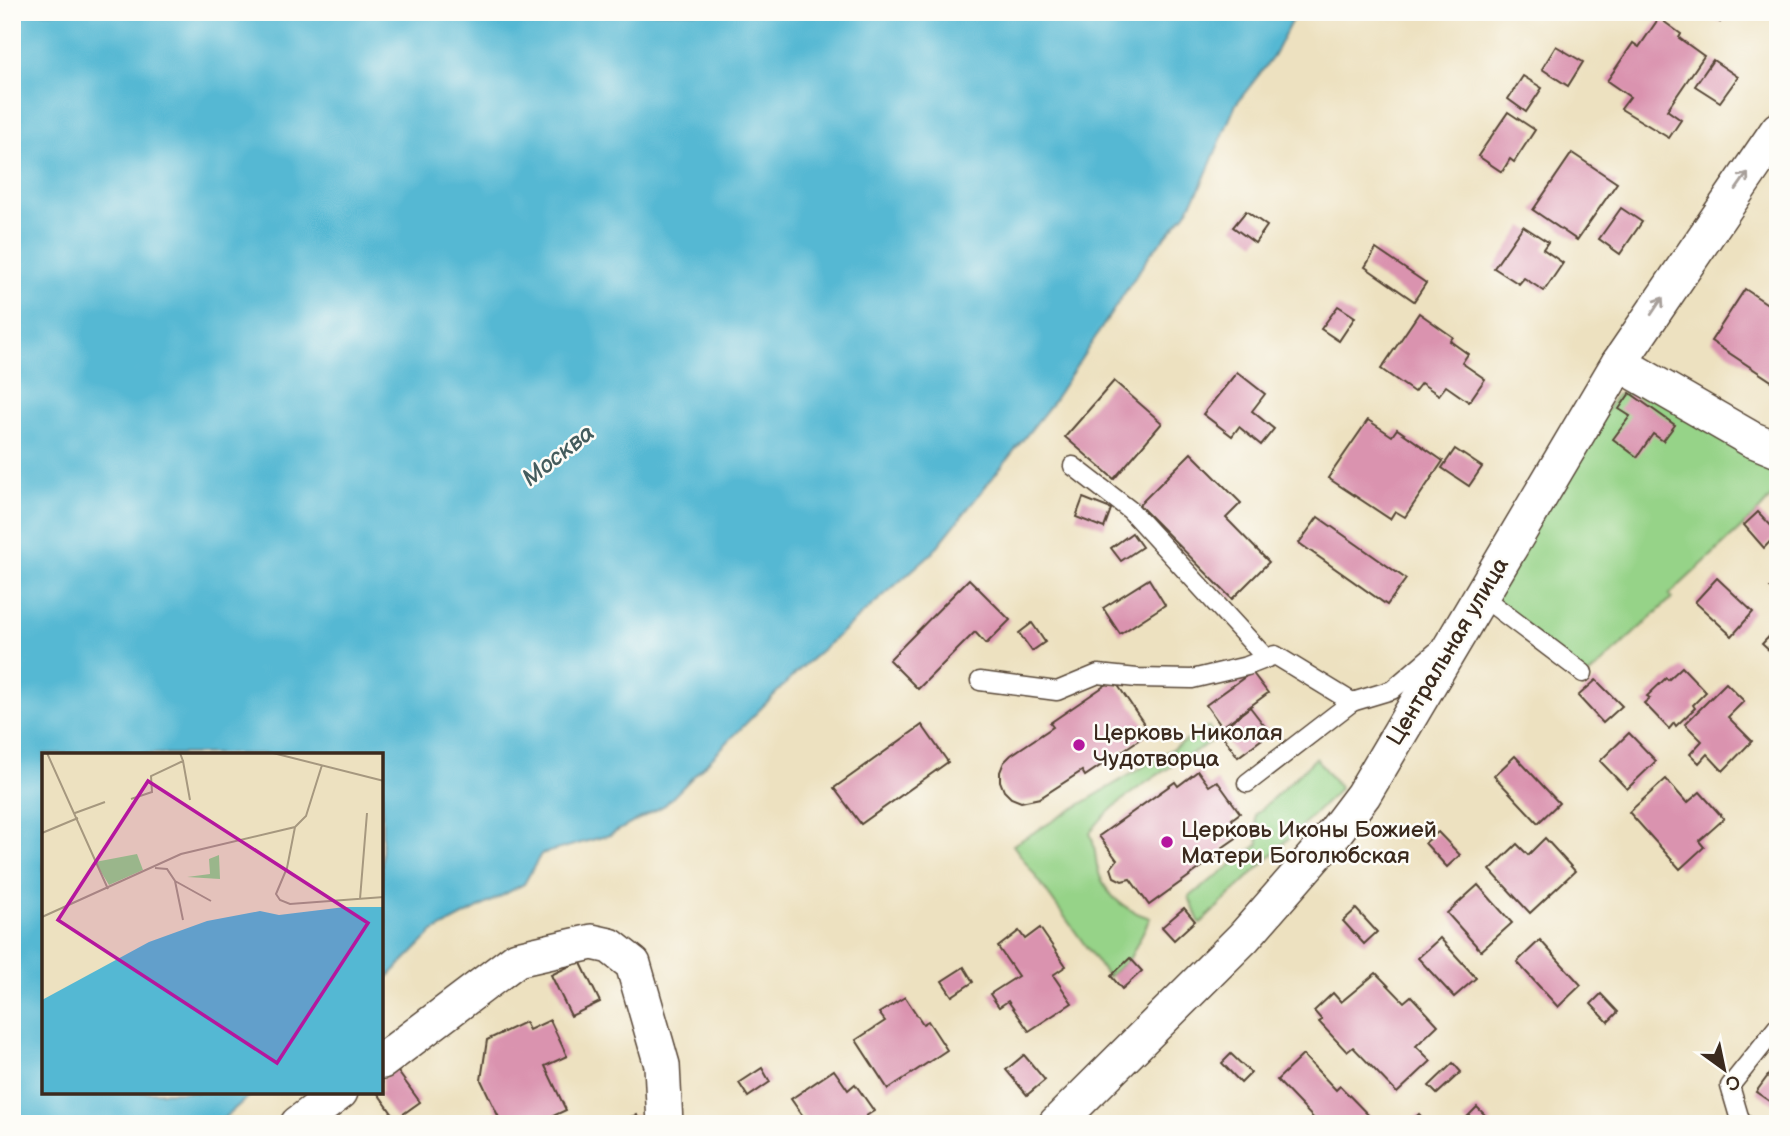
<svg xmlns="http://www.w3.org/2000/svg" width="1790" height="1136" viewBox="0 0 1790 1136" font-family="'Balsamiq Sans',sans-serif">
	<rect width="100%" height="100%" fill="#fdfcf7"/>
	<filter id="ink" filterUnits="userSpaceOnUse"><feTurbulence type="fractalNoise" baseFrequency=".0143" numOctaves="2"/><feDisplacementMap in="SourceGraphic" scale="14" xChannelSelector="R" yChannelSelector="G"/><feConvolveMatrix kernelMatrix="1 2 1 2 8 2 1 2 1" color-interpolation-filters="sRGB"/></filter>
	<filter id="wash" filterUnits="userSpaceOnUse"><feTurbulence type="fractalNoise" baseFrequency=".00686" numOctaves="4" result="noise"/><feDisplacementMap in="SourceGraphic" scale="28" xChannelSelector="R" yChannelSelector="G"/><feGaussianBlur stdDeviation="1.57" result="paint"/><feColorMatrix in="noise" values="0 0 0 0 0 0 0 0 0 0 0 0 0 0 0 0 0 1.4 0 .05"/><feComposite in="paint" operator="in"/></filter>
	<g filter="url(#wash)">
		<rect width="100%" height="100%" fill="#ede1c0"/>
		<!-- green -->
		<g fill="#96d388" stroke="#687e53" stroke-width="2">
			<path d="M1630 393 1657 398 1778 462V490L1758 512 1669 595 1672 598 1588 676 1489 602 1616 395Z"/>
			<path d="M1209 727 1215 739C1178 763 1114 797 1090 833 1095 844 1095 854 1097 866 1103 894 1124 910 1150 918L1130 958 1108 977 1013 845Z"/>
			<path d="M1316 758 1340 789 1200 924 1189 897 1259 844 1255 815Z"/>
		</g>
		<!-- water -->
		<path fill="#54b8d3" stroke="#487178" stroke-width="2" d="M12 12H1296L1273 57 1236 104 1200 188 1185 214 1151 253 1050 406 933 552 800 669 665 805 610 835 541 854 524 884 433 932 382 983V754H44V1092H254L217 1124H12Z"/>
		<g id="blocks">
			<!-- building -->
			<g fill="#da93af">
				<path d="M1684 12H1698L1693 19Z"/>
				<path d="M1707 12H1727L1720 22Z"/>
				<path d="M1659 18 1681 34 1679 38 1704 56 1667 110 1681 120 1669 138 1621 109 1630 97 1607 81 1633 43 1639 47Z"/>
				<path d="M1556 46 1583 62 1568 86 1542 69Z"/>
				<path d="M1713 60 1738 77 1720 102 1695 86Z"/>
				<path d="M1523 76 1542 88 1526 112 1508 99Z"/>
				<path d="M1508 112 1535 130 1514 162 1510 159 1502 172 1478 156Z"/>
				<path d="M1572 153 1617 183 1577 240 1533 210Z"/>
				<path d="M1621 208 1642 222 1620 254 1599 239Z"/>
				<path d="M1246 211 1267 226 1255 243 1233 227Z"/>
				<path d="M1523 226 1548 242 1543 249 1563 263 1544 291 1524 278 1519 284 1494 268Z"/>
				<path d="M1376 249 1426 283 1414 301 1365 267Z"/>
				<path d="M1745 289 1778 311V374L1773 382 1711 341Z"/>
				<path d="M1338 306 1355 317 1339 341 1321 329Z"/>
				<path d="M1419 313 1453 337 1450 341 1468 354 1462 363 1485 379 1469 402 1446 386 1439 395 1421 383 1414 392 1381 369Z"/>
				<path d="M1237 372 1265 394 1252 411 1274 429 1261 445 1239 427 1232 436 1203 414Z"/>
				<path d="M1114 381 1162 423 1114 479 1065 437Z"/>
				<path d="M1630 393 1675 425 1663 441 1653 434 1637 457 1613 439 1630 416 1619 409Z"/>
				<path d="M1368 420 1392 436 1397 429 1443 461 1405 517 1395 511 1390 519 1328 478Z"/>
				<path d="M1455 449 1482 467 1469 486 1442 468Z"/>
				<path d="M1191 453 1241 503 1226 518 1269 562 1232 599 1139 505Z"/>
				<path d="M1083 498 1111 509 1104 528 1076 517Z"/>
				<path d="M1758 512 1778 533 1764 548 1744 525Z"/>
				<path d="M1318 517 1406 579 1387 605 1299 543Z"/>
				<path d="M1132 533 1142 547 1121 561 1111 548Z"/>
				<path d="M1717 578 1753 612 1732 636 1695 602Z"/>
				<path d="M969 579 1010 620 986 644 975 632 918 689 889 660Z"/>
				<path d="M1149 579 1165 605 1120 634 1103 608Z"/>
				<path d="M1778 579V595L1770 588Z"/>
				<path d="M1032 623 1045 642 1032 651 1019 633Z"/>
				<path d="M1778 627V649L1773 654 1762 644Z"/>
				<path d="M1682 667 1706 692 1693 705 1695 708 1676 726 1674 723 1669 729 1644 703 1650 698 1647 696 1666 678 1668 680Z"/>
				<path d="M1252 672 1268 693 1222 727 1206 705Z"/>
				<path d="M1596 680 1622 706 1603 723 1578 696Z"/>
				<path d="M1110 682 1117 684 1147 728 1146 735 1085 776 1082 771 1040 798 1021 802 1011 798 1004 791 1000 781V772L1004 762 1011 755 1053 727 1050 723Z"/>
				<path d="M1726 683 1744 701 1728 717 1752 741 1723 771 1707 754 1699 763 1690 754 1702 741 1685 724Z"/>
				<path d="M1250 707 1270 733 1238 757 1219 731Z"/>
				<path d="M922 725 948 762 861 824 834 788Z"/>
				<path d="M1629 733 1656 761 1627 789 1600 761Z"/>
				<path d="M1515 756 1559 803 1538 823 1494 776Z"/>
				<path d="M1198 771 1209 786 1217 781 1240 813 1232 819 1242 834 1222 848 1224 851 1149 905 1130 879 1122 881 1114 877 1111 868 1117 860 1099 836 1175 782 1178 786Z"/>
				<path d="M1666 779 1687 803 1700 792 1724 819 1699 841 1704 847 1680 869 1629 812Z"/>
				<path d="M1438 832 1460 855 1447 867 1425 843Z"/>
				<path d="M1545 838 1575 871 1530 913 1490 870 1517 844 1528 855Z"/>
				<path d="M1478 885 1512 923 1481 951 1447 913Z"/>
				<path d="M1184 908 1195 921 1174 940 1162 927Z"/>
				<path d="M1356 909 1377 932 1364 944 1343 921Z"/>
				<path d="M1040 928 1066 966 1053 975 1072 1003 1029 1031 1008 1001 999 1007 990 994 1018 976 998 947 1019 931 1025 939Z"/>
				<path d="M1440 938 1476 978 1454 997 1418 958Z"/>
				<path d="M1540 940 1581 985 1558 1007 1517 962Z"/>
				<path d="M1130 958 1142 971 1122 989 1111 976Z"/>
				<path d="M580 961 600 1002 571 1016 551 975Z"/>
				<path d="M964 967 973 982 952 996 942 981Z"/>
				<path d="M1376 973 1404 1002 1411 996 1438 1025 1416 1046 1431 1061 1397 1093 1353 1047 1347 1052 1319 1022 1322 1020 1314 1011 1333 993 1341 1002Z"/>
				<path d="M1601 994 1618 1012 1608 1022 1591 1004Z"/>
				<path d="M905 997 923 1024 928 1021 947 1050 888 1089 856 1040 885 1021 879 1013Z"/>
				<path d="M550 1020 567 1056 545 1066 566 1110 536 1124H502L481 1080 487 1040 525 1022 529 1030Z"/>
				<path d="M1231 1054 1251 1073 1241 1083 1222 1063Z"/>
				<path d="M1024 1055 1045 1080 1027 1095 1006 1070Z"/>
				<path d="M1303 1055 1336 1090 1340 1086 1377 1124H1319L1277 1080Z"/>
				<path d="M1778 1062V1107L1756 1092Z"/>
				<path d="M1453 1063 1461 1072 1437 1094 1429 1086Z"/>
				<path d="M762 1068 770 1082 748 1097 739 1083Z"/>
				<path d="M396 1069 420 1102 396 1119 377 1092H382V1079Z"/>
				<path d="M834 1070 848 1090 855 1084 874 1111 866 1116 871 1124H797L805 1119 791 1099Z"/>
				<path d="M1477 1107 1492 1122 1490 1124H1467L1464 1120Z"/>
				<path d="M1419 1114 1428 1124H1408Z"/>
				<path d="M637 1115 640 1124H611V1123Z"/>
			</g>
		</g>
	</g>
	<g filter="url(#ink)">
		<use href="#blocks" fill-opacity="0" stroke="#564536" stroke-width="2"/>
		<g fill="none" stroke-linecap="round" stroke-linejoin="round">
			<defs>
				<g id="service">
					<path d="M1073 466 1130 510 1265 657"/>
					<path d="M1480 595 1583 673"/>
					<path d="M980 681 1057 691 1098 674 1137 678 1192 679 1247 666 1275 655 1352 702 1392 690 1436 652"/>
					<path d="M1247 783 1352 702"/>
					<path d="M1744 1124 1740 1120 1730 1086 1778 1026"/>
				</g>
				<g id="minor">
					<path d="M1619 363 1751 439 1778 450"/>
					<path d="M382 1061 517 959 592 942 610 946 633 964 662 1065 665 1124"/>
					<path d="M298 1124 340 1092"/>
					<path d="M1056 1124 1244 937 1332 836 1363 795 1619 363 1778 130"/>
				</g>
			</defs>
			<!-- service casing -->
			<use href="#service" stroke="#564536" stroke-width="21"/>
			<!-- minor casing -->
			<use href="#minor" stroke="#564536" stroke-width="38"/>
			<!-- service -->
			<use href="#service" stroke="#fff" stroke-width="18"/>
			<!-- minor -->
			<use href="#minor" stroke="#fff" stroke-width="35"/>
		</g>
		<!-- one-way arrows -->
		<defs><path id="oneway-shaft" d="M-6 0H5M1.5-3L5.5 0L1.5 3" fill="none" stroke-width="1.6" stroke-linecap="round" stroke-linejoin="round" transform="scale(1.75)"/></defs>
		<g stroke="#a79f9a">
			<use href="#oneway-shaft" transform="translate(1742 181) rotate(-55)"/>
			<use href="#oneway-shaft" transform="translate(1657 306) rotate(-56)"/>
		</g>
	</g>
	<!-- markers -->
	<g fill="#b5179e" stroke="#fdfcf7" stroke-width="2.5">
		<circle cx="1079" cy="745" r="7"/>
		<circle cx="1167" cy="842" r="7"/>
	</g>
	<g text-anchor="middle" stroke-width="5" stroke-linejoin="round" paint-order="stroke">
		<!-- street labels -->
		<g font-size="23" fill="#3b2a1e" stroke="#fdfcf7">
			<text transform="translate(1447 651) rotate(-59)" y="8">Центральная улица</text>
		</g>
		<!-- poi labels -->
		<g font-size="23" fill="#3b2a1e" stroke="#fdfcf7" text-anchor="start">
			<text x="1093" y="740">Церковь Николая<tspan x="1093" dy="26">Чудотворца</tspan></text>
			<text x="1181" y="837">Церковь Иконы Божией<tspan x="1181" dy="26">Матери Боголюбская</tspan></text>
		</g>
		<!-- water labels -->
		<g font-size="24" font-style="italic" fill="#445c5d" stroke="#fdfcf7">
			<text transform="translate(558 455) rotate(-38)" y="8">Москва</text>
		</g>
	</g>
	<!-- overview -->
	<g transform="translate(42 753)">
		<rect width="341" height="341" fill="#ede1c0"/>
		<path d="M95 101 101 117 67 132 53 109ZM177 102 178 126 145 124 168 121 167 106Z" fill="#96d388"/>
		<path d="M303 154H341V341H0V247L107 189 165 168 218 158 237 162Z" fill="#54b8d3"/>
		<path fill="none" stroke="#a6987f" stroke-width="2" d="M5 0 66 136M231 0 342 28M141 8 148 47M89 46 110 39 109 23 141 8 138 0M33 60 63 49M253 74 245 115 234 141 238 147 248 151 342 144M0 80 36 65M113 115 125 116 133 128 141 167M133 128 169 148M318 146 325 60M0 164 139 101 253 74 264 63 280 12"/>
		<path fill="#b5179e" fill-opacity="0.15" stroke="#b5179e" stroke-width="3.5" d="M106 28 326 170 235 310 16 167Z"/>
		<rect width="341" height="341" fill="none" stroke="#3b2a1e" stroke-width="3.5"/>
	</g>
	<!-- margin -->
	<rect width="1790" height="1136" fill="none" stroke="#fdfcf7" stroke-width="42"/>
	<!-- north arrow -->
	<g transform="translate(1724 1069) rotate(147)" stroke="#fdfcf7" stroke-width="5" paint-order="stroke">
	<path d="M0-5L12 26L0 18L-12 26Z" fill="#3b2a1e"/>
	<text y="-10" font-size="19" font-weight="bold" text-anchor="middle" fill="#3b2a1e">С</text>
	</g>
</svg>
